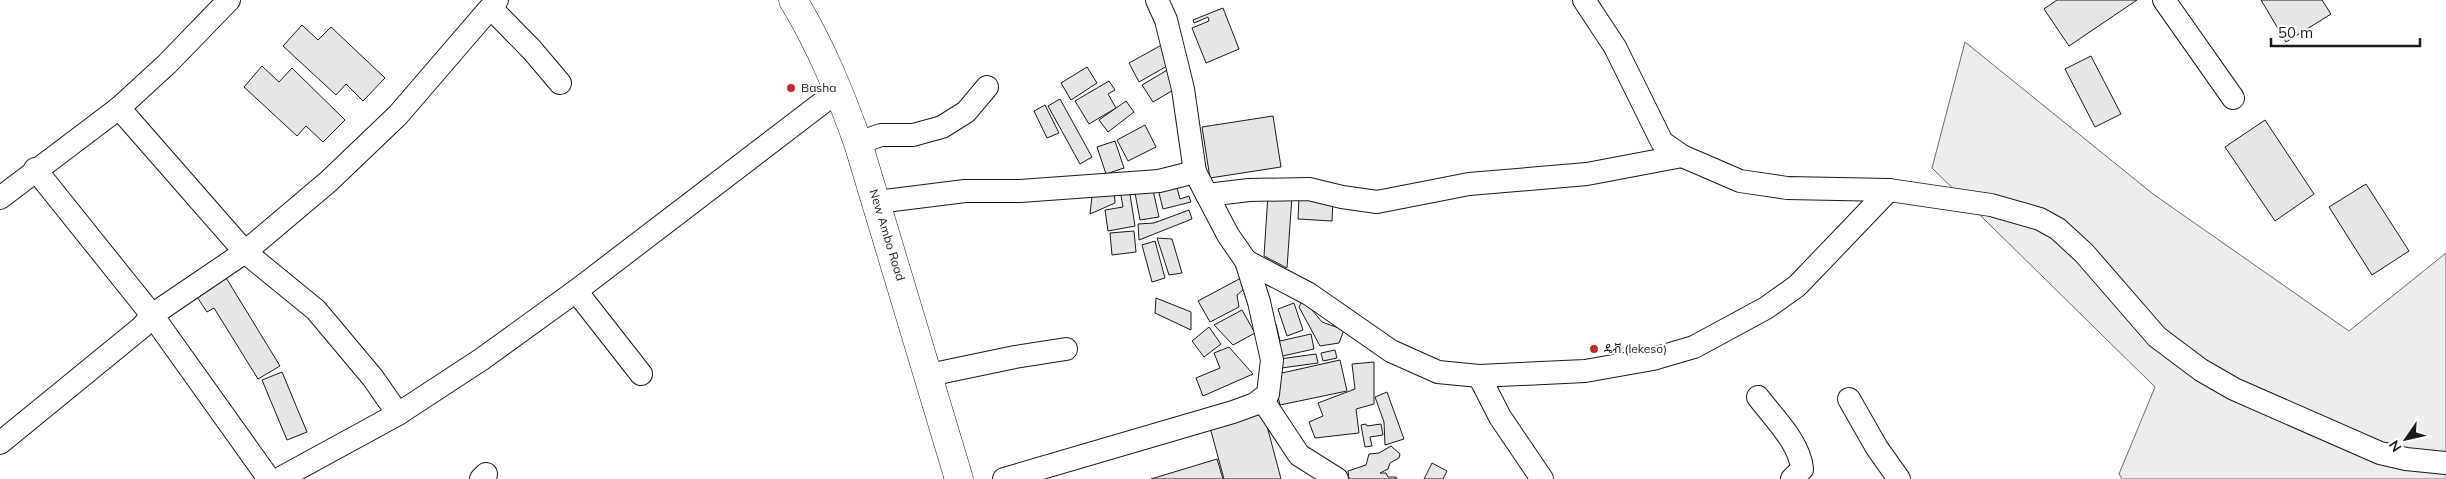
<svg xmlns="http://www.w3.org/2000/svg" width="2446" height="479" viewBox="0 0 2446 479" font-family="Mulish,'Noto Sans Ethiopic',sans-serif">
	<rect width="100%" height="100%" fill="#fff"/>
	<!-- green -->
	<path fill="#ededed" stroke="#6a6a6a" d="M1965 42 2153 194 2349 331 2446 253V479H2122L2119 474 2155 387 1932 168Z"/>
	<!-- building -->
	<g fill="#e6e6e6" stroke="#1a1a1a">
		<path d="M2057 0H2137L2069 46 2044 9Z"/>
		<path d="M2261 0H2322L2331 14 2286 42Z"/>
		<path d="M1223 8 1239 49 1206 63 1192 28 1209 21 1208 17 1194 23 1193 20Z"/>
		<path d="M302 25 318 40 331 27 385 78 363 101 346 84 336 95 283 46Z"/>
		<path d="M1167 42V66L1139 82 1129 63Z"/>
		<path d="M2091 56 2121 114 2095 127 2065 69Z"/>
		<path d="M262 66 279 82 292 68 345 120 323 142 306 126 297 136 244 87Z"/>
		<path d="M1087 67 1097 83 1071 100 1061 83Z"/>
		<path d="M1169 69 1175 89 1153 102 1142 85Z"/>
		<path d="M1109 81 1115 90 1108 94 1116 108 1089 124 1075 101Z"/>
		<path d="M1060 99 1092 157 1080 164 1048 106Z"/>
		<path d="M1126 101 1134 112 1108 132 1099 120Z"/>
		<path d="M1045 105 1059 133 1047 138 1034 111Z"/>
		<path d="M1273 116 1281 167 1210 178 1202 127Z"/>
		<path d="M2265 120 2314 194 2275 221 2225 147Z"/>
		<path d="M1145 125 1156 147 1128 161 1117 140Z"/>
		<path d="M1115 141 1124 168 1106 174 1097 147Z"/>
		<path d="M1176 184 1180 199 1189 196 1191 202 1163 209 1158 189Z"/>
		<path d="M2366 184 2409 251 2372 275 2329 207Z"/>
		<path d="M1114 187 1115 203 1090 214 1092 196Z"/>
		<path d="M1129 188 1135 226 1108 231 1105 210 1123 207 1120 190Z"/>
		<path d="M1153 190 1159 217 1140 220 1135 193Z"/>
		<path d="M1268 194 1292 196 1287 268 1264 256Z"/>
		<path d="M1299 197 1333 199 1332 221 1298 219Z"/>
		<path d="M1189 210 1192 219 1139 240 1138 224 1154 223Z"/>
		<path d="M1134 231 1136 252 1112 255 1110 233Z"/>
		<path d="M1157 238 1172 239 1182 273 1169 275Z"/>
		<path d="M1155 241 1165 278 1152 282 1142 245Z"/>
		<path d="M225 276 280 366 258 379 214 308 207 312 195 294Z"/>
		<path d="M1241 278 1243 290 1237 295 1239 307 1210 322 1198 301Z"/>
		<path d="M1156 298 1191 312V330L1155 313Z"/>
		<path d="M1303 299 1322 322 1344 330 1339 343 1320 346 1299 307Z"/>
		<path d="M1294 303 1303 330 1287 336 1278 309Z"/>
		<path d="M1242 310 1255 333 1233 345 1214 325Z"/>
		<path d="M1276 324 1280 341 1311 334 1314 349 1278 357 1271 325Z"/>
		<path d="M1209 327 1221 344 1204 357 1192 341Z"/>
		<path d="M1229 347 1253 374 1203 396 1196 378 1220 368 1214 353Z"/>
		<path d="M1335 350 1337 358 1323 361 1321 353Z"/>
		<path d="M1316 354 1318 363 1274 369 1272 360Z"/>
		<path d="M1340 360 1347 391 1280 405 1273 375Z"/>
		<path d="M1374 362V404L1356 409 1359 433 1315 438 1309 422 1323 416 1318 403 1355 389 1352 364Z"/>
		<path d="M282 372 307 432 287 440 262 380Z"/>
		<path d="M1387 392 1404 439 1385 445 1384 422 1375 397Z"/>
		<path d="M1262 407 1281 479H1224L1208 420Z"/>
		<path d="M1366 424 1367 426 1381 424 1383 435 1370 437 1372 446 1365 447 1361 425Z"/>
		<path d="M1391 446 1400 454 1399 458 1390 463 1388 469 1380 473H1386L1388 477H1396L1397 479H1349L1348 471 1366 465 1369 454 1379 453Z"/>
		<path d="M1217 459 1223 479H1151Z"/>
		<path d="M1432 463 1447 471 1443 479H1424Z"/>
	</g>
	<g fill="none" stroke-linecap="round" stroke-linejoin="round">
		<defs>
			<g id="minor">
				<path d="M1584 0 1615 47 1662 142 1682 156 1740 181 1787 188 1889 190 1991 205 2040 219 2058 229 2084 253 2157 337 2201 370 2234 389 2380 453 2406 459 2446 463"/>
				<path d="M2164 0 2233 98"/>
				<path d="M491 8 532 50 560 83"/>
				<path d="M119 108 245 252 316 310 373 378 398 414"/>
				<path d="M858 143 881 135H913L942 127 966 112 987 87"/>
				<path d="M35 169 152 315 269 479"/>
				<path d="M1207 195 1249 190 1309 189 1342 197 1377 202 1469 184 1587 174 1682 156"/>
				<path d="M0 198 119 108 167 64 229 0"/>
				<path d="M877 202 965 191H1020L1159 181 1195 172"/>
				<path d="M1246 261 1309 294 1391 351 1438 372 1479 376 1585 371 1653 359 1694 347 1766 308 1797 286 1889 190"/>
				<path d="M576 291 641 374"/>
				<path d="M929 375 1015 357 1066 349"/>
				<path d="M1479 376 1500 417 1542 479"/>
				<path d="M1758 397C1773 417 1800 443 1802 469L1792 479"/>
				<path d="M1262 399 1299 455 1337 479"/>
				<path d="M1849 399 1877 448 1899 479"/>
				<path d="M0 443 142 327 152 315 245 252 329 181 398 115 497 0"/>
				<path d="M279 479 398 414 482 359 576 291 839 90"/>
				<path d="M481 479 486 474"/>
				<path d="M1004 479 1233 412 1255 404 1268 394 1272 360 1259 302 1246 261 1228 235 1195 172 1183 89 1166 20 1157 0"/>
			</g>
			<path id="major" d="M793 0C821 46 840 93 858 143L959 479"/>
		</defs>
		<!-- minor casing -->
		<use href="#minor" stroke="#1a1a1a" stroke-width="24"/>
		<!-- major casing -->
		<use href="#major" stroke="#1a1a1a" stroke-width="29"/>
		<!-- minor -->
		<use href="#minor" stroke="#fff" stroke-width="22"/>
		<!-- major -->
		<use href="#major" stroke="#fff" stroke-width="28"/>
	</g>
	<!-- markers -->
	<g fill="#c62828" stroke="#fff" stroke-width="2">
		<circle cx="791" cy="88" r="5"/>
		<circle cx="1594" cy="349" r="5"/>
	</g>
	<g text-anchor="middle" stroke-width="4" stroke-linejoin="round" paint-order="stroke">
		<!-- poi labels -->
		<g font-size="12" fill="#1a1a1a" stroke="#fff" text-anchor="start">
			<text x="801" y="92">Basha</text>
			<text x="1604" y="353">ዴቭ (lekeso)</text>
		</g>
		<!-- street labels -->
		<g font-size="12" fill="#1a1a1a" stroke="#fff">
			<text transform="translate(887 235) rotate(73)" y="4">New Ambo Road</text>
		</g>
	</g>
	<!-- north arrow -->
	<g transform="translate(2406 439) rotate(236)" stroke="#ffffff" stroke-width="4" paint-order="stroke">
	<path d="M0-4L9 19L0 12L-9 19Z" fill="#1a1a1a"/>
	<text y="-8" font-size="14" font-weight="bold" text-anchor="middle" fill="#1a1a1a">N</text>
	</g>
	<!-- scale -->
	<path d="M2271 38v8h149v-8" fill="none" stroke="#1a1a1a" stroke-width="2.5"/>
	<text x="2278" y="38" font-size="15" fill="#1a1a1a" stroke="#ffffff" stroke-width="4" paint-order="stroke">50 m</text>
</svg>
